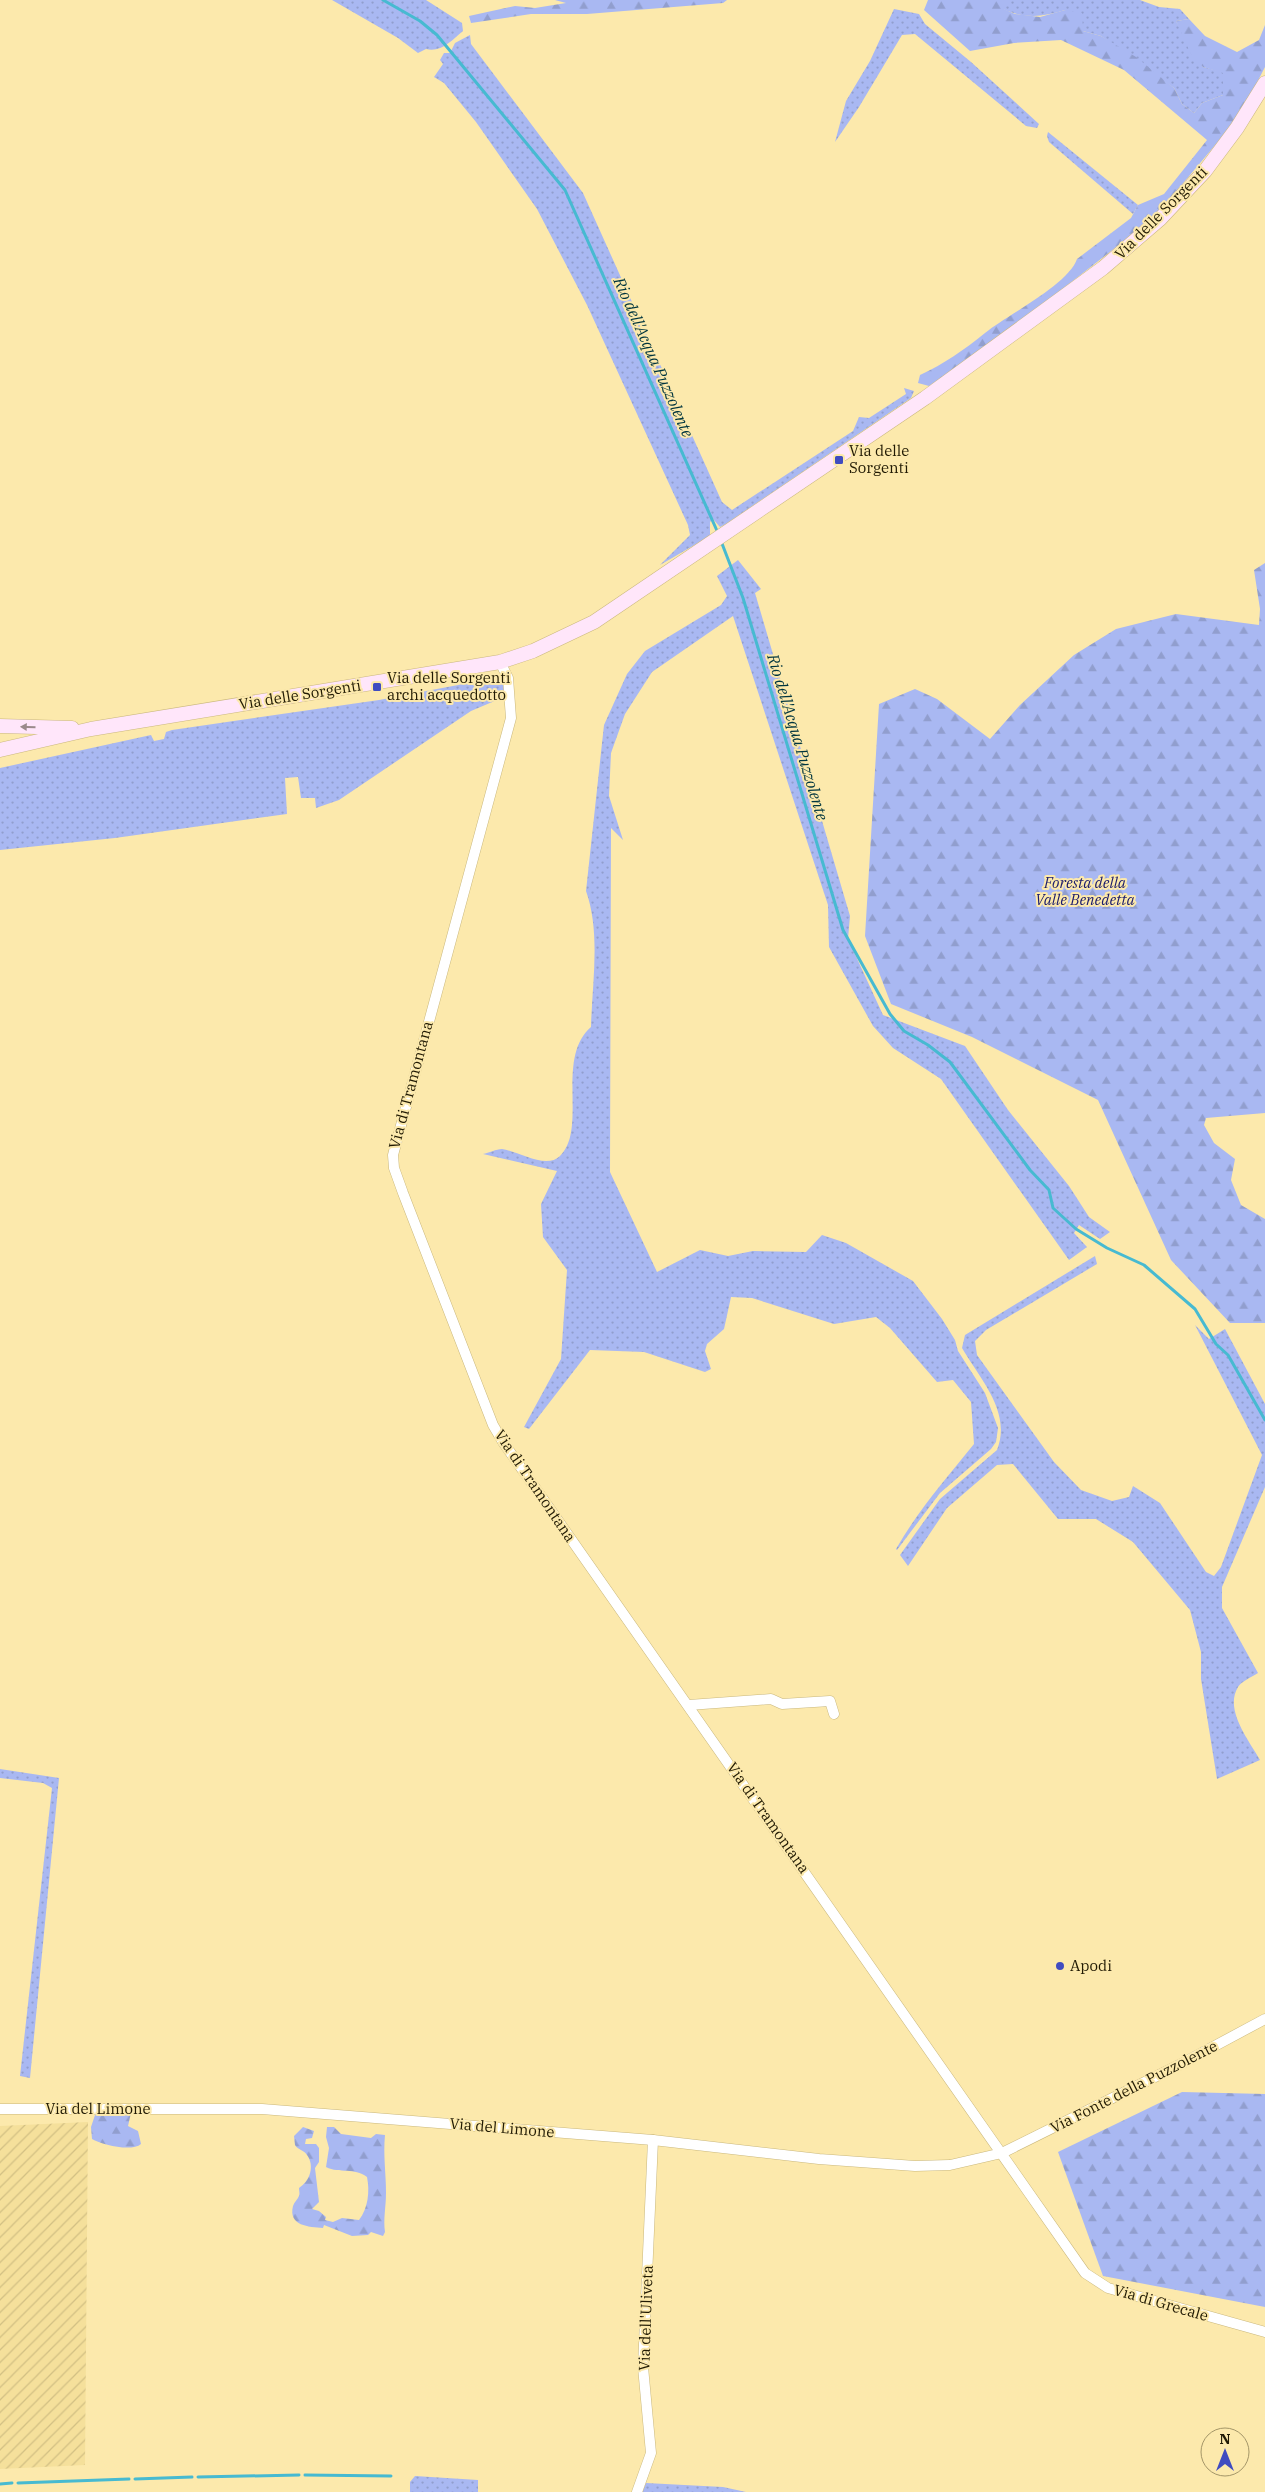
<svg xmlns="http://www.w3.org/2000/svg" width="1265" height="2492" viewBox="0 0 1265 2492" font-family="'IBM Plex Serif',serif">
	<defs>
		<pattern id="industrial-furrows" width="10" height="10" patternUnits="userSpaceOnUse" patternTransform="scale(1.25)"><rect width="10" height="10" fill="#f5e09b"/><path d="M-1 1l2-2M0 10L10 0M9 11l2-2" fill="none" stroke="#d2c084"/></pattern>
		<pattern id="grass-dots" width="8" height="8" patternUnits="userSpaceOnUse" patternTransform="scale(1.25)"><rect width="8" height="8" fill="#a9b8f2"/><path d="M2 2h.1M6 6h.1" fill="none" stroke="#919ece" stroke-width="1.8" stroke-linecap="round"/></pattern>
		<pattern id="forest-firs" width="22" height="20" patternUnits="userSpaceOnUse" patternTransform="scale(1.25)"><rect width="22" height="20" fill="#a9b8f2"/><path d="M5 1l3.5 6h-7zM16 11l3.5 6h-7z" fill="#919ece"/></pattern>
	</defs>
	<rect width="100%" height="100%" fill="#fce9ac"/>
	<!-- industrial -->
	<path fill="url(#industrial-furrows)" d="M88 2122 85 2465 0 2469V2126Z"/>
	<!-- grass -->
	<g fill="url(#grass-dots)">
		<path d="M332 0H426L462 23 463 31C452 40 441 53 426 49L418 53 398 38Z"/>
		<path d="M1004 0H1140L1159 7 1180 9 1189 19 1176 21 1203 67 1223 72V95L1202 103 1194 113 1182 104 1174 88 1101 36 1083 31 1065 10C1043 17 1025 19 1003 9Z"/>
		<path d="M894 9 919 14 925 24 971 62 1039 124 1037 128 1026 126 915 34 902 35 859 107 835 142 846 101 870 61Z"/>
		<path d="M470 35 471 44 583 193 722 502 732 510 853 431 859 417 869 418 906 394 904 388 914 391 911 398 726 524 720 527 713 519 710 522V536L660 565 690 535 688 525 587 305 537 209 476 122 444 83 434 77 443 64 440 60 444 53H450L455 43Z"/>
		<path d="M1048 132 1138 205 1133 214 1049 142 1047 136Z"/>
		<path d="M738 560 761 589 755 593 850 916 848 939 883 1015 965 1046 1008 1110 1069 1186 1089 1217 1110 1232 1100 1239 1079 1225 1074 1233 1087 1247 1069 1260 941 1079 893 1048 873 1026 829 947 828 905 733 616 652 672 625 714 611 753 609 796 623 840 611 828 610 1172 657 1272 700 1250 728 1256 753 1251 806 1252 822 1235 846 1243 913 1281 942 1319 955 1340 958 1351 985 1393 998 1428 996 1442 991 1449 940 1493 897 1550 896 1549C919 1509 946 1479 974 1444L971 1402 953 1380 937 1382 890 1328 876 1317 834 1324 752 1298 731 1297 724 1329 707 1344 705 1351 711 1369 705 1372 644 1352 590 1350 529 1429 524 1427 561 1359 567 1270 543 1237 541 1204 557 1171 483 1154C489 1153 496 1149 502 1149 518 1151 546 1170 560 1156 588 1129 555 1058 591 1027 592 984 601 933 586 891L604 725 627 674 645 651 721 605 727 596 717 576Z"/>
		<path d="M495 678 502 680 505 690 504 697 471 711 339 800 316 808 315 798H301L298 777 285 778 287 814 115 838 0 850V768L151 735 154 741 164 739 166 732 172 730 379 700Z"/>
		<path d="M1095 1256 1097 1264 986 1330 975 1341 977 1355 1054 1462 1081 1490 1112 1501 1129 1497 1133 1486 1160 1503 1206 1572 1214 1576 1221 1567 1262 1455 1195 1325 1209 1339 1225 1329 1265 1404V1487L1222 1587V1608L1258 1673C1252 1677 1242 1681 1238 1687 1224 1710 1249 1740 1260 1760L1217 1779 1201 1679V1652L1190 1610 1133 1542 1096 1519H1058L1013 1464 997 1465 947 1508 908 1566 900 1555 940 1499 997 1450C1012 1412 980 1379 962 1348L965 1335Z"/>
		<path d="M0 1769 59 1778 30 2078 20 2076 52 1788 43 1783 0 1778Z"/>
		<path d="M415 2476 478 2480V2492H410V2482Z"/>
		<path d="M646 2483 723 2487 746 2492H642Z"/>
	</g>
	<!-- forest -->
	<g fill="url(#forest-firs)">
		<path d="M555 0H727L723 3 587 14H531L471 23 469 16 515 6 535 8 566 3Z"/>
		<path d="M928 0H1004V9L1015 14 1040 17 1065 10 1082 13 1083 31 1101 36 1136 57 1174 88 1182 104 1194 113 1202 103 1223 95V73L1203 67 1191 54 1176 21 1189 19 1205 36 1237 52 1259 40 1265 25V67L1249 98 1227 131 1169 200 1147 223 1074 280 987 347 929 386 918 383 920 375C944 364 964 350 985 333 1007 315 1068 285 1077 259L1131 218 1138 205 1164 194 1207 140 1124 70 1061 40 1014 43 970 51 924 10Z"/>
		<path d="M1265 563V1113L1206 1118 1204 1125 1214 1143 1235 1159 1231 1180 1241 1205 1265 1219V1323H1230L1171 1260 1098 1100 972 1037 891 1004 865 936 879 704 915 689 937 699 990 739 1020 705 1074 655 1116 629 1176 614 1259 625 1260 609 1254 570Z"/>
		<path d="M1182 2092 1265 2094V2307L1103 2276 1058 2152Z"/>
		<path d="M96 2112 131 2113 128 2126 138 2131 141 2144C132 2152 102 2145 92 2139L91 2127Z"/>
		<path d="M303 2127 314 2131 312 2138 306 2139 305 2144H316L319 2148V2162L315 2168 319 2202 312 2209 319 2211 326 2217 325 2220 333 2222 342 2218 359 2220C368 2209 370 2191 367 2177 354 2167 340 2174 326 2167L329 2148 326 2137 327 2127H334L341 2134 371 2138 376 2134 385 2135C383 2155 386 2173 386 2193 386 2207 383 2219 385 2232L383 2236 371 2232 368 2235 352 2236 324 2225 323 2228C309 2227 288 2226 293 2206 294 2202 298 2199 299 2196 300 2193 299 2191 299 2188 310 2181 315 2166 307 2155 304 2150 298 2150 295 2145L294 2136Z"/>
	</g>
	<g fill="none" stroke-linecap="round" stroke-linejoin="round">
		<!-- stream -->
		<g stroke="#47bad1" stroke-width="3">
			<path d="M383 0 420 21 437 35 565 190 718 533"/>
			<path d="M721 541 743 598 843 930 890 1014 904 1031 928 1045 950 1062 1030 1170 1049 1190 1053 1208 1076 1229 1107 1248 1144 1265 1195 1309 1216 1344 1228 1355 1265 1420"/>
			<path d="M305 2475 391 2476"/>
			<path d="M198 2477 299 2475"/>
			<path d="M135 2479 192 2477"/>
			<path d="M18 2483 129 2479"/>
			<path d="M0 2484 12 2483"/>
		</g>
		<defs>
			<g id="street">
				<path d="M500 662 508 678 511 718 393 1155 394 1168 403 1193 493 1425 503 1442 1085 2273 1108 2288 1265 2332"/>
				<path d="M689 1705 771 1699 782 1704 830 1701 834 1714"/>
				<path d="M0 2109H262L653 2140 819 2159 915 2166 950 2165 1002 2153 1183 2063 1265 2019"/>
				<path d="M637 2492 651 2453 643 2367 653 2140"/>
			</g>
			<g id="secondary">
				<path d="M0 726 72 728"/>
				<path d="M0 750 91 729 500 662 533 651 594 622 925 398 1103 268 1160 219 1205 171 1237 128 1265 83"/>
			</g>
		</defs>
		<!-- street casing -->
		<use href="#street" stroke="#cab87d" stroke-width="11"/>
		<!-- secondary casing -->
		<use href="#secondary" stroke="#cab87d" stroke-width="15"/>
		<!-- street -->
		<use href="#street" stroke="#fff" stroke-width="10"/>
		<!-- secondary -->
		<use href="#secondary" stroke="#ffe6fa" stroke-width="14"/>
	</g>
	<!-- one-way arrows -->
	<defs><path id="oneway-solid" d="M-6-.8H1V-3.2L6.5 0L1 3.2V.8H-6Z" transform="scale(1.25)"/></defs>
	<use fill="#9b8a8b" href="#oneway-solid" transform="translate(28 727) rotate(-178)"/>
	<!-- markers -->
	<g fill="#404cc0" stroke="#fce9ac" stroke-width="2">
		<rect x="834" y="455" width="10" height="10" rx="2.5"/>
		<rect x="372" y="682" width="10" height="10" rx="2.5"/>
		<circle cx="1060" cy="1966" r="5"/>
	</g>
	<g text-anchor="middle" stroke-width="4" stroke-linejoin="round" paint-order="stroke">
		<!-- street labels -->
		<g font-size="15" fill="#211a03" stroke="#fce9ac">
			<text transform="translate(1161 213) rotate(-45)" y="5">Via delle Sorgenti</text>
			<text transform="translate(300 695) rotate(-9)" y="5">Via delle Sorgenti</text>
			<text transform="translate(411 1085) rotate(-75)" y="5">Via di Tramontana</text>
			<text transform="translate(535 1486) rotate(56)" y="5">Via di Tramontana</text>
			<text transform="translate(768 1818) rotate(55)" y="5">Via di Tramontana</text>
			<text transform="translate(1134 2087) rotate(-27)" y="5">Via Fonte della Puzzolente</text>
			<text x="98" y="2114">Via del Limone</text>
			<text transform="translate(502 2128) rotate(5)" y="5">Via del Limone</text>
			<text transform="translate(1161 2303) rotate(16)" y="5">Via di Grecale</text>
			<text transform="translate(646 2318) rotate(-88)" y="5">Via dell'Uliveta</text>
		</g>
		<!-- poi labels -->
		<g font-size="15" fill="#211a03" stroke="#fce9ac" text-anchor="start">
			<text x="849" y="456">Via delle<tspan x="849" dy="17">Sorgenti</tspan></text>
			<text x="387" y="683">Via delle Sorgenti<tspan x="387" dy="17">archi acquedotto</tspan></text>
			<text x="1070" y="1971">Apodi</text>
		</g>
		<!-- park labels -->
		<g font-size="15" font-style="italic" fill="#191a6c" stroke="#fce9ac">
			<text x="1085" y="888">Foresta della<tspan x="1085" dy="17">Valle Benedetta</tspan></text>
		</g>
		<!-- water labels -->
		<g font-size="16" font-style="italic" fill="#00353e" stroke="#fce9ac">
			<text transform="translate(654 357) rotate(66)" y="6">Rio dell'Acqua Puzzolente</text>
			<text transform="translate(798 737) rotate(73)" y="6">Rio dell'Acqua Puzzolente</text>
		</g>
	</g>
	<!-- north arrow -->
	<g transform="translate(1225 2452)"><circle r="24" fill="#fce9ac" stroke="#a49668"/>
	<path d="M0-4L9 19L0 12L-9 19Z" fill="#404cc0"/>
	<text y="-8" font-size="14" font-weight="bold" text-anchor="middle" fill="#211a03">N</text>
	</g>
</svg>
